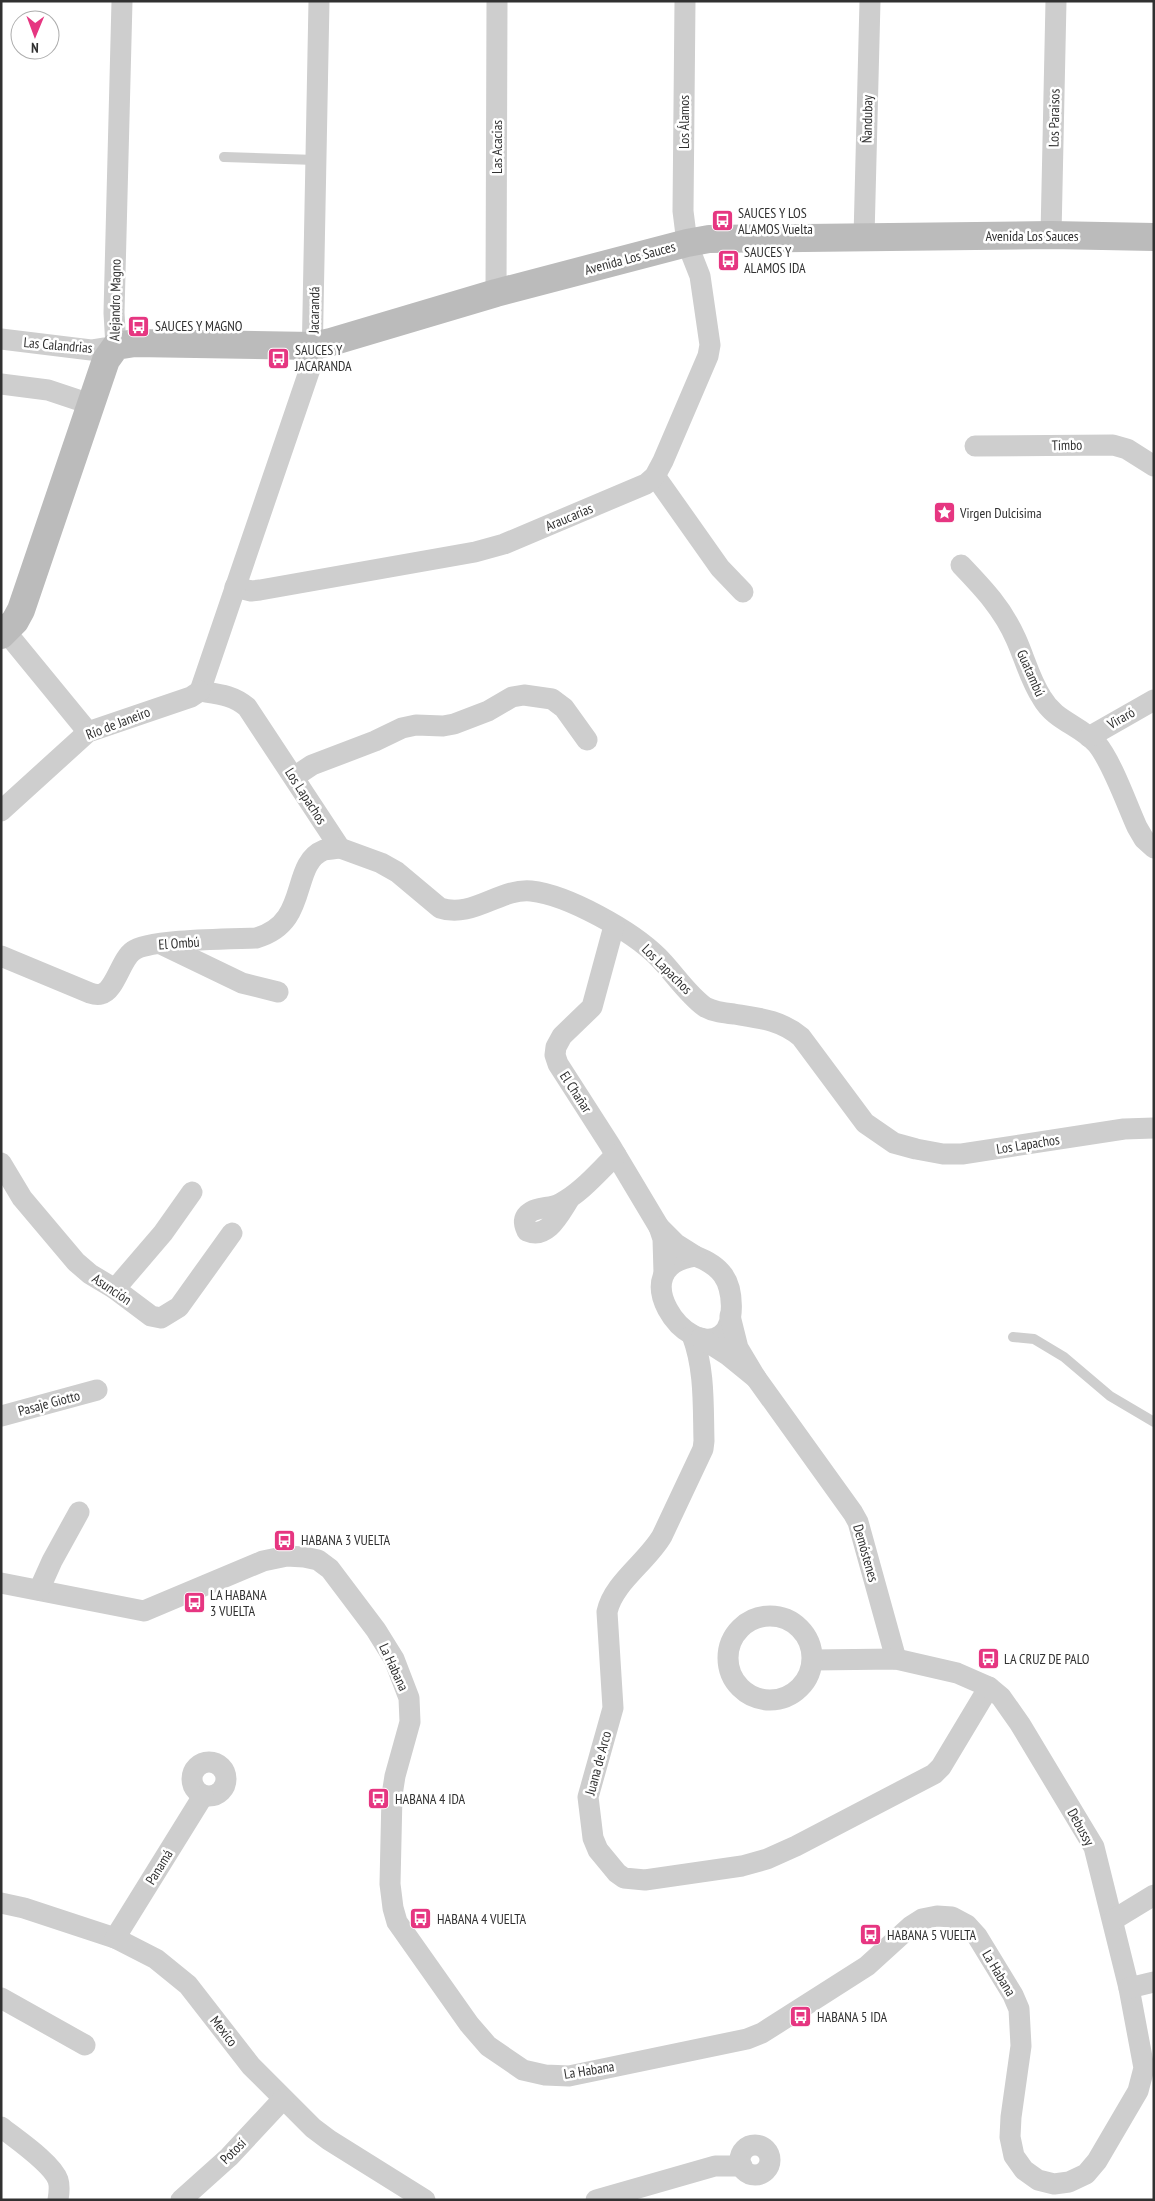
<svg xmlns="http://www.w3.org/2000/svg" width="1155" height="2201" viewBox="0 0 1155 2201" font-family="'PT Sans Narrow',sans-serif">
	<rect width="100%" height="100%" fill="#fff"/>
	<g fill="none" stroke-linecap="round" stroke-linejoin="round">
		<!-- service -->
		<g stroke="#cecece" stroke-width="10">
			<path d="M224 157 316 160"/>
			<path d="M1013 1337 1034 1339 1064 1357 1110 1396 1154 1422"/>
		</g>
		<!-- minor -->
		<g stroke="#cecece" stroke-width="21">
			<path d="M1051 235 1056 1"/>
			<path d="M864 237 870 1"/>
			<path d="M496 293 497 1"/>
			<path d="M1 339 91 350 116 346 114 313 122 1"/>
			<path d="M1 384 48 390 90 404"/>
			<path d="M975 446 1113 445 1127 449 1154 466"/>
			<path d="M655 476 720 568 743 592"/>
			<path d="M961 565C983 588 1003 609 1016 639 1025 659 1030 680 1042 698 1055 721 1080 725 1097 744 1112 762 1127 805 1137 827L1144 839 1154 848"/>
			<path d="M235 587 251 591 260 590 475 552 504 544 646 484 655 476 663 461 708 356 710 345 700 276 687 243 683 211 685 1"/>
			<path d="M6 632 88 732"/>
			<path d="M200 691C218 694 233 695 247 707L340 848 381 863 397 872 440 908C472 919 500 888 531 891 568 895 632 931 658 957 674 973 687 994 705 1007 714 1012 724 1013 734 1014 759 1018 781 1020 801 1037L865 1123 894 1143 916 1149 943 1154H962L1124 1129 1154 1128"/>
			<path d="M200 691 312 363 319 1"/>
			<path d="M1089 737 1154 700"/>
			<path d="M294 777 312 765 375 741 402 728 416 725 443 726 454 724 488 711 512 697 524 695 552 699 564 708 587 740"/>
			<path d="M1 811 88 732 191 697 200 691"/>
			<path d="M614 926 592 1007 562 1036 556 1047 555 1055 558 1064 610 1145 659 1227"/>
			<path d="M161 944 242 983 278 992"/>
			<path d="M1 956 90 993C93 994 98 995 101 994 115 991 121 959 133 951 148 939 232 939 256 938 311 923 289 864 324 850 329 849 335 849 340 848"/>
			<path d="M1 1163 22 1198 76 1262 90 1274 115 1289 151 1316 161 1318 179 1307 232 1233"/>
			<path d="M570 1198C560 1213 548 1240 527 1231 524 1225 523 1219 528 1214 536 1206 552 1209 561 1203 582 1192 599 1171 616 1155"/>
			<path d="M695 1256C706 1260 716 1265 723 1275 733 1288 736 1324 721 1335 687 1360 621 1267 695 1256Z"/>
			<path d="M664 1273 663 1239 659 1227 676 1244 695 1256"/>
			<path d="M115 1289 163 1233 192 1192"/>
			<path d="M692 1335C705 1369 703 1406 704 1441L703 1449 662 1536C647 1562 613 1583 607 1612L613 1708 588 1797 593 1838 598 1850 617 1873 624 1878 645 1880 742 1866 767 1859 796 1846 934 1774 941 1767 989 1687"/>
			<path d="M701 1338 729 1356 756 1378 738 1348 730 1316"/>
			<path d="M756 1378 853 1513 858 1522 896 1659"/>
			<path d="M1 1416 97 1390"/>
			<path d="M1 1583 144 1611 263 1561 287 1556 304 1557 318 1560 330 1569 376 1630 394 1659 409 1698 410 1722 395 1776 392 1795 390 1884 393 1908 397 1922 469 2024 488 2046 523 2070 545 2075 569 2076 747 2039 762 2033 867 1966 911 1926 922 1919 937 1916 952 1917 967 1925 977 1936 1013 1995 1019 2009 1021 2046 1011 2117 1010 2137 1014 2156 1024 2170 1038 2180 1054 2184 1069 2182 1086 2174 1097 2161 1138 2091 1144 2068 1129 1988 1094 1847 1020 1724 1001 1697 989 1687 957 1673 896 1659 813 1660"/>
			<path d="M39 1590 52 1561 79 1512"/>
			<circle cx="770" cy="1658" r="42"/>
			<circle cx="209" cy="1779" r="17"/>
			<path d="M1 1903 24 1908 115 1938 156 1959 188 1985 251 2066 313 2128 329 2140 425 2200"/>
			<path d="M1113 1920 1154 1895"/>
			<path d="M115 1938 203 1796"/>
			<path d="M1129 1988 1154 1982"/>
			<path d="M1 1998 85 2045"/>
			<path d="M1 2127C16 2139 52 2163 58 2180 60 2186 59 2194 58 2200"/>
			<circle cx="755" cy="2160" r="15"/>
			<path d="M181 2200 229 2157 283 2099"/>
			<path d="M596 2200 715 2166H742"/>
		</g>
		<!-- secondary -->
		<path stroke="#bbb" stroke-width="28" d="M1 635 15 621 21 610 106 360 116 346 135 343 313 346 331 342 496 293 687 243 709 239 1051 235 1154 237"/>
	</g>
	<!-- icons -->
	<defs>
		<symbol id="bus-square" viewBox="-11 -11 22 22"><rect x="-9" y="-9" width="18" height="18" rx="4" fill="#e63681" stroke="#fff"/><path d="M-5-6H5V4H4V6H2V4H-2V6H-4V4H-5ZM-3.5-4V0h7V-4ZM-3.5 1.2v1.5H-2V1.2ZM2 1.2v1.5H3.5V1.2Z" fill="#fff"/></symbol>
		<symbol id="sight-square" viewBox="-11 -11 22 22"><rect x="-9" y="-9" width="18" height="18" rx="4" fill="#e63681" stroke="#fff"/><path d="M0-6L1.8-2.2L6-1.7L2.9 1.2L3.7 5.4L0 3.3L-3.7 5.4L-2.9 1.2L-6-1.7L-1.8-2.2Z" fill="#fff"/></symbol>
	</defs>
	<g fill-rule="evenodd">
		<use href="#bus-square" x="710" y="208" width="25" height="25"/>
		<use href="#bus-square" x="716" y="248" width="25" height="25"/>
		<use href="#bus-square" x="126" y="314" width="25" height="25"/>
		<use href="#bus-square" x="266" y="346" width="25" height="25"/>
		<use href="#sight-square" x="932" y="500" width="25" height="25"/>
		<use href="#bus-square" x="272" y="1528" width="25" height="25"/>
		<use href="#bus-square" x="182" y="1590" width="25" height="25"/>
		<use href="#bus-square" x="976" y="1646" width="25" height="25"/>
		<use href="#bus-square" x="366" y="1786" width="25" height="25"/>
		<use href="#bus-square" x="408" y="1906" width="25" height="25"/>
		<use href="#bus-square" x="858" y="1922" width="25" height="25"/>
		<use href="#bus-square" x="788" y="2004" width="25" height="25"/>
	</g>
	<g text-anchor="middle" stroke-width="5" stroke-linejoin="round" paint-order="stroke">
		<!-- street labels -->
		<g font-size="14" fill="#313131" stroke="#fff">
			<text transform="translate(1054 118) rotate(-89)" y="5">Los Paraisos</text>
			<text transform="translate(867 119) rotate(-89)" y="5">Ñandubay</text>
			<text transform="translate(684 122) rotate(-90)" y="5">Los Álamos</text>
			<text transform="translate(497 147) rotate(-90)" y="5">Las Acacias</text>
			<text x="1032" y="241">Avenida Los Sauces</text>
			<text transform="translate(630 258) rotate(-15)" y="5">Avenida Los Sauces</text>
			<text transform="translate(115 300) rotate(-89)" y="5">Alejandro Magno</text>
			<text transform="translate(314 310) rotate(-89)" y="5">Jacarandá</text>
			<text transform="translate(58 345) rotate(5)" y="5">Las Calandrias</text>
			<text transform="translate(1067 445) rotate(-1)" y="5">Timbo</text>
			<text transform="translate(569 517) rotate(-23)" y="5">Araucarias</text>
			<text transform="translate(1031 673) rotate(66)" y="5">Guatambú</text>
			<text transform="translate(1121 718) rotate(-30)" y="5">Viraró</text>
			<text transform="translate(118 723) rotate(-21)" y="5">Río de Janeiro</text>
			<text transform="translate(306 796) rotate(57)" y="5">Los Lapachos</text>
			<text transform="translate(179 943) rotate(-4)" y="5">El Ombú</text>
			<text transform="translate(667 969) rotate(45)" y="5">Los Lapachos</text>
			<text transform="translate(576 1092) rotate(57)" y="5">El Chañar</text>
			<text transform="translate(1028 1144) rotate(-9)" y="5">Los Lapachos</text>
			<text transform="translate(112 1289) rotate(34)" y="5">Asunción</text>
			<text transform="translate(49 1403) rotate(-15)" y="5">Pasaje Giotto</text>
			<text transform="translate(866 1553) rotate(74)" y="5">Demóstenes</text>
			<text transform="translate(394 1667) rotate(65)" y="5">La Habana</text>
			<text transform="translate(598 1763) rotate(-75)" y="5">Juana de Arco</text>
			<text transform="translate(1081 1827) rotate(61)" y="5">Debussy</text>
			<text transform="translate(159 1867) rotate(-58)" y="5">Panamá</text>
			<text transform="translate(999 1973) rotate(59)" y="5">La Habana</text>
			<text transform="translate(224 2031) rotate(52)" y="5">Mexico</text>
			<text transform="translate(589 2070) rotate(-9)" y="5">La Habana</text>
			<text transform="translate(233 2151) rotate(-45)" y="5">Potosí</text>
		</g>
		<!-- poi labels -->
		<g font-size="14" fill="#313131" stroke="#fff" text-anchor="start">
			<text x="738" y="218">SAUCES Y LOS<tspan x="738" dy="16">ALAMOS Vuelta</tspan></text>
			<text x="744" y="257">SAUCES Y<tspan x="744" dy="16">ALAMOS IDA</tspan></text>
			<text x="155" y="331">SAUCES Y MAGNO</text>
			<text x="295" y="355">SAUCES Y<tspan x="295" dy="16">JACARANDA</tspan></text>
			<text x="960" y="518">Virgen Dulcisima</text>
			<text x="301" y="1545">HABANA 3 VUELTA</text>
			<text x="210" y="1600">LA HABANA<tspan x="210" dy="16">3 VUELTA</tspan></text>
			<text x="1004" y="1664">LA CRUZ DE PALO</text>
			<text x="395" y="1804">HABANA 4 IDA</text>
			<text x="437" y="1924">HABANA 4 VUELTA</text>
			<text x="887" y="1940">HABANA 5 VUELTA</text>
			<text x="817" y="2022">HABANA 5 IDA</text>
		</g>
	</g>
	<!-- border -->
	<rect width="1155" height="2201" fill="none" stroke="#313131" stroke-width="5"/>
	<!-- north arrow -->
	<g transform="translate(35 35) rotate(181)"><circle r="24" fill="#ffffff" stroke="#adadad"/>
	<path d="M0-4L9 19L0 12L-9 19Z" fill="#e63681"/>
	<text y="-8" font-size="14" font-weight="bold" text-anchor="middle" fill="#313131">N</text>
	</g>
</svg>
